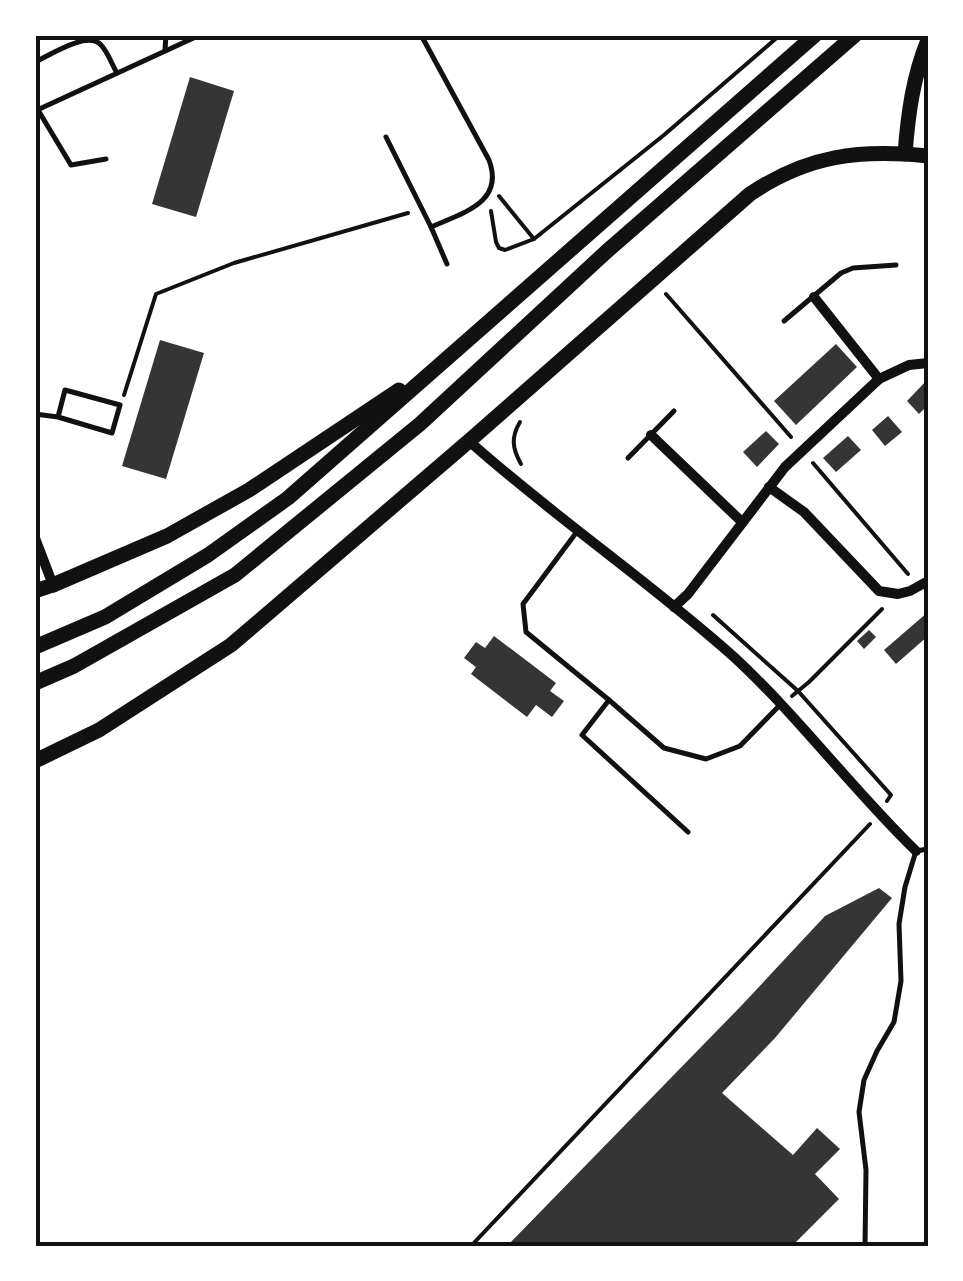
<svg xmlns="http://www.w3.org/2000/svg" width="963" height="1281" viewBox="0 0 963 1281" font-family="Helvetica,sans-serif">
	<rect width="100%" height="100%" fill="#fff"/>
	<!-- building -->
	<g fill="#353535">
		<path d="M190 77 234 91 196 217 152 204Z"/>
		<path d="M160 340 204 353 166 479 122 466Z"/>
		<path d="M836 344 857 367 796 425 774 401Z"/>
		<path d="M928 379V405L919 414 907 401Z"/>
		<path d="M888 416 902 432 885 446 872 430Z"/>
		<path d="M766 431 779 444 757 467 743 452Z"/>
		<path d="M848 436 861 450 836 472 823 458Z"/>
		<path d="M928 612V636L896 664 884 650Z"/>
		<path d="M869 630 876 637 864 649 857 641Z"/>
		<path d="M494 636 556 683 550 691 564 701 552 717 536 705 527 717 471 674 476 667 464 658 476 642 485 648Z"/>
		<path d="M879 888 892 898 775 1038 722 1093 793 1155 817 1128 840 1149 815 1174 839 1199 792 1246H507L742 1005 825 916Z"/>
	</g>
	<g fill="none" stroke-linecap="round" stroke-linejoin="round">
		<!-- path -->
		<g stroke="#111" stroke-width="4">
			<path d="M499 196 534 239"/>
			<path d="M491 211 496 242 499 248 505 250 534 239 664 135 780 35"/>
			<path d="M666 294 791 437"/>
			<path d="M124 395 156 294 234 263 408 213"/>
			<path d="M520 422C511 437 512 448 521 464"/>
			<path d="M813 463 908 574"/>
			<path d="M713 615 798 691 891 795 887 801"/>
			<path d="M792 696 809 682 882 609"/>
			<path d="M471 1246 870 824"/>
		</g>
		<!-- service -->
		<g stroke="#111" stroke-width="5">
			<path d="M421 35 489 160C505 203 462 213 431 227"/>
			<path d="M165 50 166 35"/>
			<path d="M35 62C50 55 88 30 101 45 108 52 112 65 117 73"/>
			<path d="M38 110 71 165 106 159"/>
			<path d="M35 111 200 35"/>
			<path d="M386 137 431 227 447 264"/>
			<path d="M784 321 841 273 853 268 896 265"/>
			<path d="M35 414 58 417 65 390 120 405 112 433 58 417"/>
			<path d="M628 458 674 411"/>
			<path d="M576 533 523 604 526 632 609 700 582 735 688 832"/>
			<path d="M609 700 664 748 706 759 740 746 780 705"/>
			<path d="M865 1246 866 1170 859 1112 864 1080 877 1051 894 1022 901 981 899 924 905 887 916 851 928 849"/>
		</g>
		<!-- minor -->
		<g stroke="#111" stroke-width="10">
			<path d="M814 297 879 379"/>
			<path d="M651 435 742 522"/>
			<path d="M469 441C554 517 649 581 734 657 799 717 852 789 916 851"/>
			<path d="M769 487 804 512 879 591 898 594 910 591 928 581"/>
			<path d="M35 538 53 585"/>
			<path d="M674 607 688 594 785 467 879 379 909 365 928 363"/>
		</g>
		<!-- primary -->
		<g stroke="#111" stroke-width="15">
			<path d="M35 591 53 585"/>
			<path d="M35 761 99 730 231 645 469 441 750 194C808 155 859 149 928 156"/>
		</g>
		<!-- trunk -->
		<g stroke="#111" stroke-width="15">
			<path d="M905 154C908 114 913 77 928 40"/>
			<path d="M53 585 167 536 249 490 399 390"/>
			<path d="M35 647 105 617 208 555 288 498 815 35"/>
			<path d="M35 683 74 666 235 575 420 424 606 252 855 35"/>
		</g>
	</g>
	<!-- border -->
	<rect width="963" height="1281" fill="none" stroke="#ffffff" stroke-width="75"/>
	<rect x="38" y="38" width="888" height="1206" fill="none" stroke="#111" stroke-width="4"/>
</svg>
